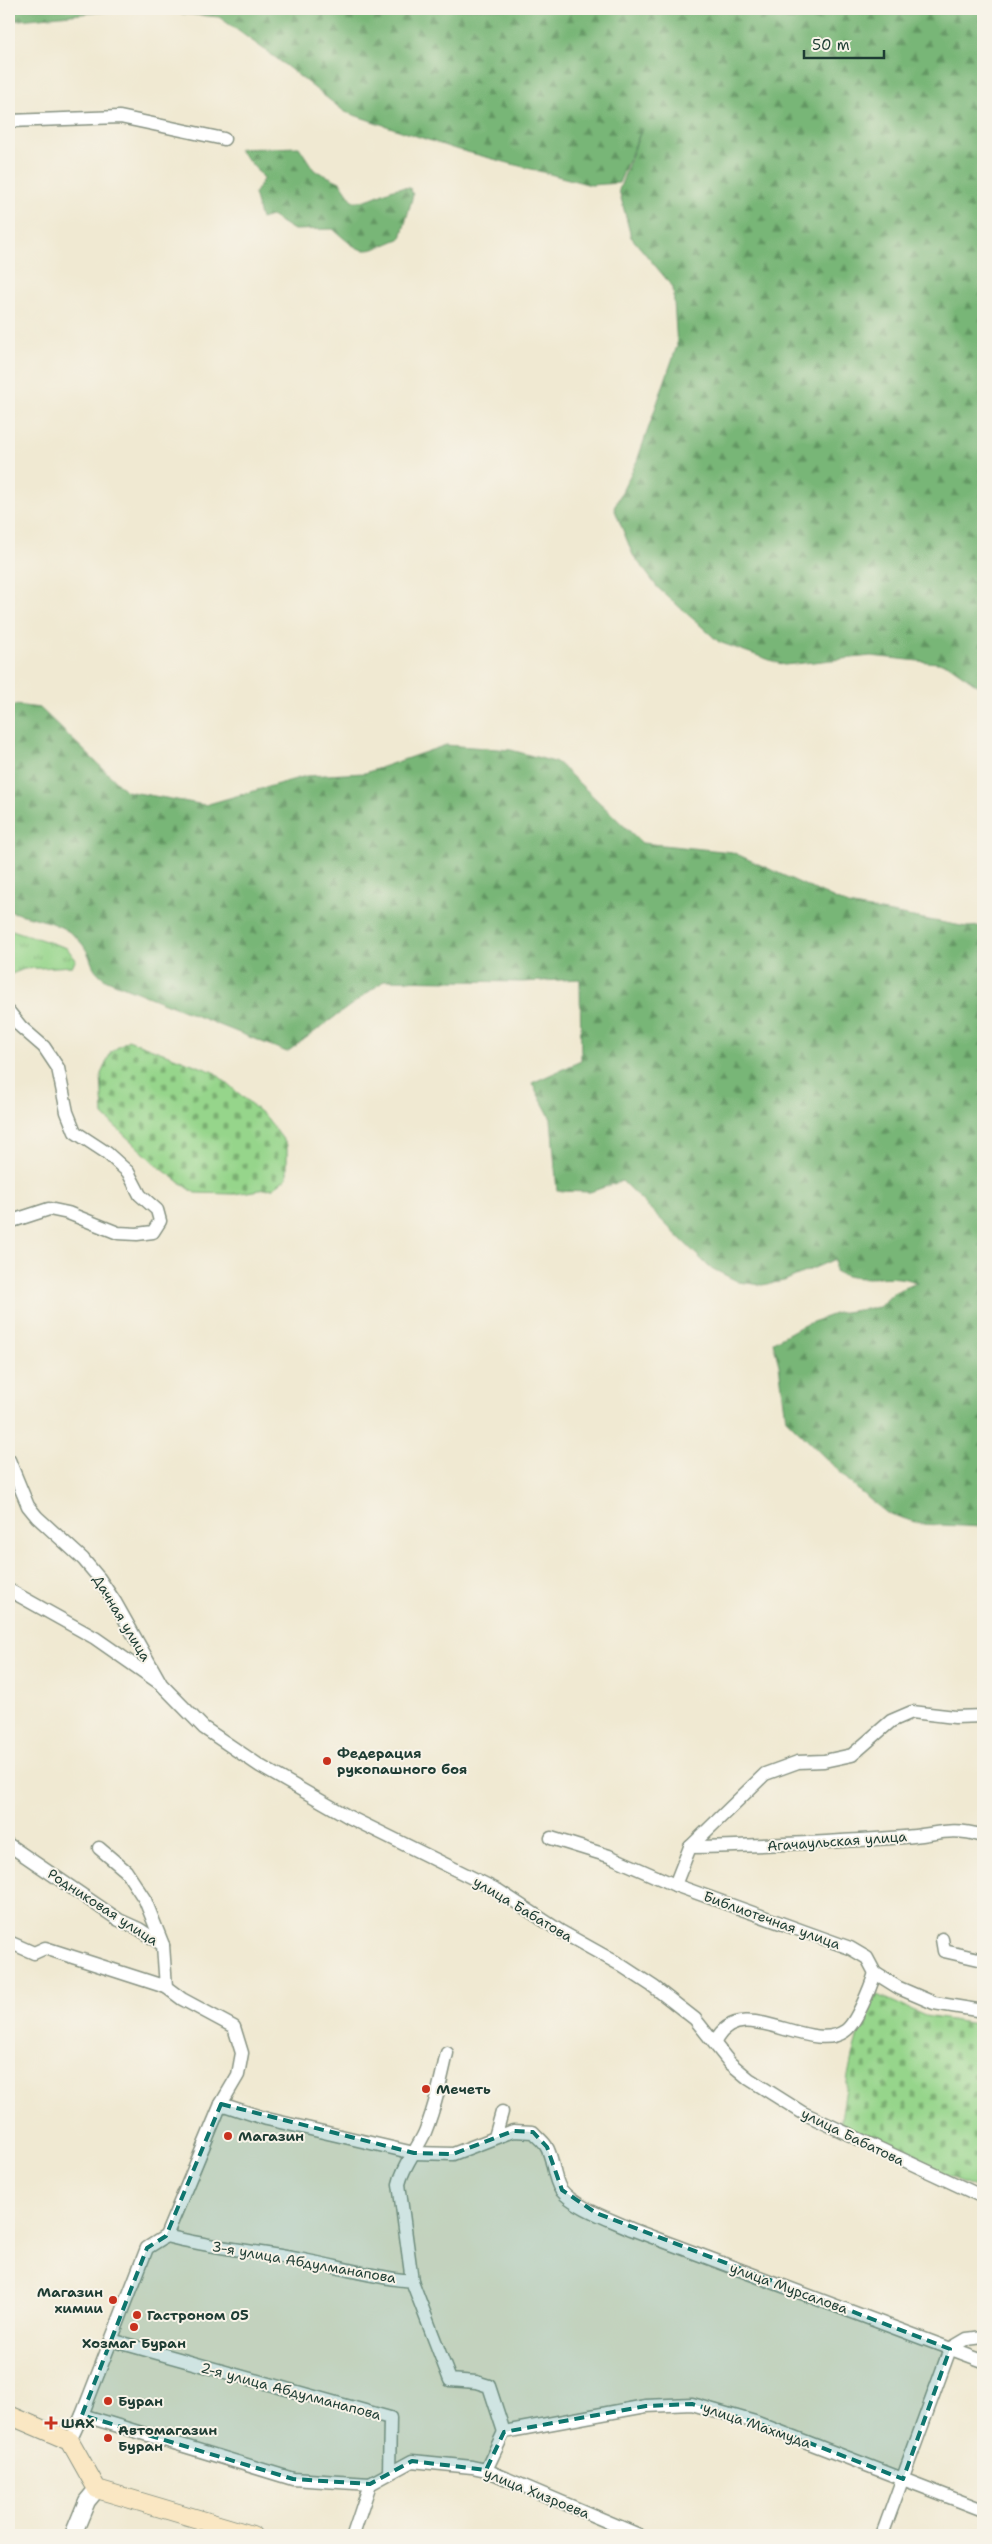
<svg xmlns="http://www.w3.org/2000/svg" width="992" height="2544" viewBox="0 0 992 2544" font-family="'Shantell Sans',sans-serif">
	<defs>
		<pattern id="grass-tufts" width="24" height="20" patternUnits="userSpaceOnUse" patternTransform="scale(1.25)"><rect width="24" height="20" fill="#96d58b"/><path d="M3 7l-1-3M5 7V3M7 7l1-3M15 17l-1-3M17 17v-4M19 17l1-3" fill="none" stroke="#7aae72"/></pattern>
		<pattern id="forest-firs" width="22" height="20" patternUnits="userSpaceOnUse" patternTransform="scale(1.25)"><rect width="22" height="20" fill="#78b677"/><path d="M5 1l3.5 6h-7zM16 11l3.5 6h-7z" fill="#629562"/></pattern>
		<pattern id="cemetery-stones" width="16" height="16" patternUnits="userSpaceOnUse" patternTransform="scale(1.25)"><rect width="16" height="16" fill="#96d58b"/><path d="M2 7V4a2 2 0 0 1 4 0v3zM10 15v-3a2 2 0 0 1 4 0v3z" fill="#7aae72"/></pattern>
	</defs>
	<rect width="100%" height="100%" fill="#f7f3e8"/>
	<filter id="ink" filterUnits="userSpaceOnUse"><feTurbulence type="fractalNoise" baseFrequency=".02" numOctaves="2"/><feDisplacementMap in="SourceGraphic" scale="10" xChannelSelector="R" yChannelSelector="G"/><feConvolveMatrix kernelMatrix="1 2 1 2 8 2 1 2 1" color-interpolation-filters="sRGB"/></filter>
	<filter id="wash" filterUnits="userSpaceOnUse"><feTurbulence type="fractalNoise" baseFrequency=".0096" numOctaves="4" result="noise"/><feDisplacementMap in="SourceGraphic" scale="20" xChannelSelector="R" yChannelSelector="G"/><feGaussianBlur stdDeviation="1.12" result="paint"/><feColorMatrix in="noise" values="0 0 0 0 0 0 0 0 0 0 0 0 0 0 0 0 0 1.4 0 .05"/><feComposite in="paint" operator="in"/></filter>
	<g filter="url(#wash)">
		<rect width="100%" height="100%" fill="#f0e9d2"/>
		<!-- grass -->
		<path fill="url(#grass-tufts)" stroke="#5a8960" d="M9 929 67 948 76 960 72 966 24 969 9 975Z"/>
		<!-- forest -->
		<g fill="url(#forest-firs)" stroke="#4c7a56">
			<path d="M9 9H983V689L947 664 871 656 784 665 719 642 658 588 633 555 614 508 637 461 677 346 673 287 631 237 619 190 642 128 619 183 591 185 452 148 345 112 276 58 219 17 132 9 9 21Z"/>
			<path d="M299 147 314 170 340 182 353 201C374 203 389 184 410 188L413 195 401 238C362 254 365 257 333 229L294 230 271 216 261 219 254 194 264 178 238 149Z"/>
			<path d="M15 705 40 708 126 791 205 805 306 776 365 773 446 745 511 750 558 763 642 843 732 852 848 905 967 927 983 926V1527L921 1524 887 1513 859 1491 786 1419 779 1365 773 1342 802 1326 837 1313 879 1307 895 1292 917 1283C892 1270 859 1286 835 1271V1259L784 1281 762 1285 739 1282 709 1267 622 1181 590 1192 557 1191 551 1119 532 1083 581 1061 580 979 522 982 385 980 287 1052 107 980C88 968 94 960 83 945 66 922 35 919 9 911V711Z"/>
		</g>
		<!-- cemetery -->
		<g fill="url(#cemetery-stones)" stroke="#5a8960">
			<path d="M128 1040 214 1072 267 1118 287 1145V1178L273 1188 234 1194 195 1193 159 1167 103 1115 101 1074 111 1052Z"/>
			<path d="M876 1994 925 2016 983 2025V2190L906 2160 840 2127C847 2083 852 2032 876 1994Z"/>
		</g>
	</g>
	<g filter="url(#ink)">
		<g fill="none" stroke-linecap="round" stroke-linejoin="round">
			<defs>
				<g id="minor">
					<path d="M9 121 120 117 224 139"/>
					<path d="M9 1012 21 1027 44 1047 58 1068 67 1112 75 1132 107 1153 128 1172 140 1195 157 1210 160 1221 153 1232 137 1234 118 1233 68 1213 49 1209 9 1222"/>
					<path d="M9 1460 28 1506 37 1517 83 1559 99 1578 115 1602 160 1682"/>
					<path d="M9 1590 95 1638 161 1684 204 1728 260 1766 349 1817 499 1891 560 1931 619 1964 654 1987 695 2019 730 2063 749 2079 803 2113 983 2197"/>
					<path d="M551 1838 609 1856 675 1885 850 1948 867 1958 875 1973 899 1988 934 2003 983 2011"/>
					<path d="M9 1845 119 1920 139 1929 163 1945 166 1987"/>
					<path d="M690 1847 765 1774 798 1762 824 1761 852 1755 891 1721 912 1712 955 1717 983 1716"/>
					<path d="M99 1848 126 1871 145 1900 163 1945"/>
					<path d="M675 1885 690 1847C762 1846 833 1842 904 1837 936 1835 950 1826 983 1836"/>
					<path d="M942 1939 944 1951 983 1960"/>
					<path d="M9 1942 34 1953 45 1948 166 1987 182 1999 234 2027 242 2053 238 2075 221 2104 166 2236 147 2248 82 2415 70 2441"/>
					<path d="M715 2042C740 1990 809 2056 845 2031 856 2024 871 1986 875 1973"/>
					<path d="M447 2053C441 2080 435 2107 425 2132 417 2150 403 2166 399 2184L412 2281 450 2380 476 2382 489 2386 504 2432"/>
					<path d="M221 2104 267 2119 414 2153 453 2154 513 2131 533 2132C537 2137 543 2141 546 2146 554 2158 552 2176 561 2190 574 2207 612 2220 631 2229L983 2361"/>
					<path d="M495 2137 502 2112"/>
					<path d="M166 2236C211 2248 257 2251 303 2260 340 2267 374 2278 412 2281"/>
					<path d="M111 2340 390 2418 389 2473"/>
					<path d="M82 2415 293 2479 370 2484"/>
					<path d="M486 2470 504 2432 646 2406 692 2404 755 2422 983 2510"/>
					<path d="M353 2535 370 2484 412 2461 472 2467 486 2470 639 2535"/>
					<path d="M882 2535 950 2349 967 2339 983 2337"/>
				</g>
				<path id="tertiary" d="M73 2535 87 2501 97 2489"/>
				<path id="secondary" d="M9 2415 70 2441 97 2489 252 2535"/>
			</defs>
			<!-- minor casing -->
			<use href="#minor" stroke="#889383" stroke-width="15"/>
			<!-- tertiary casing -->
			<use href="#tertiary" stroke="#889383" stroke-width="19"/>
			<!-- secondary casing -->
			<use href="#secondary" stroke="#889383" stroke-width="20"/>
			<!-- minor -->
			<use href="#minor" stroke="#fff" stroke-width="12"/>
			<!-- tertiary -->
			<use href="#tertiary" stroke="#fff" stroke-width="16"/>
			<!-- secondary -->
			<use href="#secondary" stroke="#fae7c3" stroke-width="18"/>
		</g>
	</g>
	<!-- marked area -->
	<path fill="#0f766e" fill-opacity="0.2" stroke="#0f766e" stroke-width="4" stroke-dasharray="10 6" stroke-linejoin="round" d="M221 2104 414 2153 453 2154 513 2131 533 2132 547 2147 562 2190 596 2213 950 2349 903 2479 755 2422 692 2404 646 2406 504 2432 486 2470 412 2461 370 2484 293 2479 82 2415 147 2248 166 2236Z"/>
	<!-- markers -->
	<g fill="#c8321e" stroke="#f7f3e8" stroke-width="2">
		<circle cx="327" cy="1761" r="5"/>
		<circle cx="426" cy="2089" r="5"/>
		<circle cx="228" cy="2136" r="5"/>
		<circle cx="113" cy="2300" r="5"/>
		<circle cx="137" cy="2315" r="5"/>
		<circle cx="134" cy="2327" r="5"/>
		<circle cx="108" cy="2401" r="5"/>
		<path d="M48.5 2415.5h5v5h5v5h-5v5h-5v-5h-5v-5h5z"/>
		<circle cx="108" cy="2438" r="5"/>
	</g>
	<g text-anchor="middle" stroke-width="4" stroke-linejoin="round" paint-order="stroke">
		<!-- street labels -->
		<g font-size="14" fill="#1f3d34" stroke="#f7f3e8">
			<text transform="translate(122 1618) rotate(59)" y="5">Дачная улица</text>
			<text transform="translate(837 1841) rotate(-4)" y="5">Агачаульская улица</text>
			<text transform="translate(103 1907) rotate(33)" y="5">Родниковая улица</text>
			<text transform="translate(523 1909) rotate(31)" y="5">улица Бабатова</text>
			<text transform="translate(772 1920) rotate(20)" y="5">Библиотечная улица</text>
			<text transform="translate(853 2137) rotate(26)" y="5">улица Бабатова</text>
			<text transform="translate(304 2262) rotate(10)" y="5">3-я улица Абдулманапова</text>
			<text transform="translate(789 2288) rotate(20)" y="5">улица Мурсалова</text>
			<text transform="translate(291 2391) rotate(15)" y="5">2-я улица Абдулманапова</text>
			<text transform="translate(757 2425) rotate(19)" y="5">улица Махмуда</text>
			<text transform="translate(537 2493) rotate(22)" y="5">улица Хизроева</text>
		</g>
		<!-- poi labels -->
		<g font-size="14" font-weight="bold" fill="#1f3d34" stroke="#f7f3e8" text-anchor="start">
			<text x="337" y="1758">Федерация<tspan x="337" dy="16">рукопашного боя</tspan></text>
			<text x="436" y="2094">Мечеть</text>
			<text x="238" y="2141">Магазин</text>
			<text x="103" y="2297" text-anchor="end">Магазин<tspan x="103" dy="16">химии</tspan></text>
			<text x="147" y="2320">Гастроном 05</text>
			<text x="134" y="2348" text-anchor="middle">Хозмаг Буран</text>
			<text x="118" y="2406">Буран</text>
			<text x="61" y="2428">ШАХ</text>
			<text x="118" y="2435">Автомагазин<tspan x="118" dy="16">Буран</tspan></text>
		</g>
	</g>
	<!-- margin -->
	<rect width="992" height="2544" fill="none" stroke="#f7f3e8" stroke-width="30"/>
	<!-- scale -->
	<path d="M804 50v8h80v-8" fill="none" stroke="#1f3d34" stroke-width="2.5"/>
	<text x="812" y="50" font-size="15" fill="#1f3d34" stroke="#f7f3e8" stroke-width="4" paint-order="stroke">50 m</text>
</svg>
